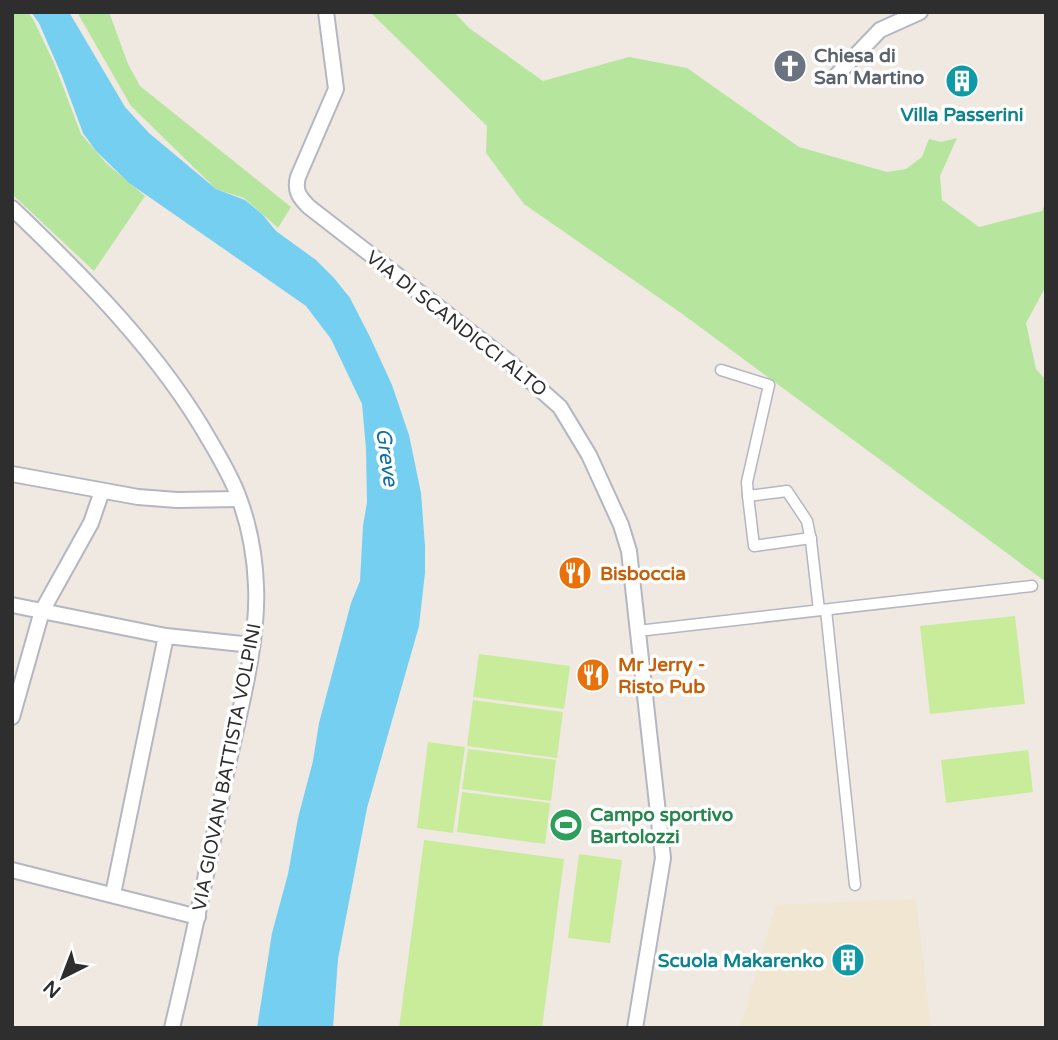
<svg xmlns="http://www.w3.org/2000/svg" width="1058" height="1040" viewBox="0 0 1058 1040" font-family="'Varela Round',sans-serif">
	<rect width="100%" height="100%" fill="#efe9e1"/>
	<!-- education -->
	<path fill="#f0e6d1" d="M916 899 931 1028H740L776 905Z"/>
	<!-- green -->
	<g fill="#b6e59e">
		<path d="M12 12H28L34 21 54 63 81 134 106 163 145 196 94 271 12 194Z"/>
		<path d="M77 12H109L128 64 140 86 291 207 278 228 244 198 216 189 131 106Z"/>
		<path d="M370 12H454L469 28 543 81 629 57 687 68 799 147 887 172 906 169 922 157 929 139 941 142 957 138 940 176 942 200 979 227 1042 211 1046 200V286L1026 323 1036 369 1046 380V582L681 313 524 204 486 153 487 126Z"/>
	</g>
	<!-- pitch -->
	<g fill="#c9ec9a">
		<path d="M1015 616 1025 704 930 714 920 626Z"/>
		<path d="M479 654 570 666 564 709 473 697Z"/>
		<path d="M473 700 563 712 557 758 467 746Z"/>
		<path d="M428 742 465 747 453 833 417 828Z"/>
		<path d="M468 749 556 760 551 801 462 789Z"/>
		<path d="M1028 750 1033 792 946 803 941 760Z"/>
		<path d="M462 792 550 803 545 844 457 832Z"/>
		<path d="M424 840 564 859 542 1028H399Z"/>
		<path d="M579 854 622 860 610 943 568 938Z"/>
	</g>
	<!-- water -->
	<path fill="#75cff0" d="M31 12H69L125 107 149 133 216 189 245 200 262 214 276 231 316 260 334 278 350 298 370 337 392 385 409 435 421 493 425 546V573L419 626 367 808 338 959 333 1028H257L272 933 288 874 298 818 313 761 319 723 351 603 360 581 363 526 367 502 366 449 362 404 331 339 306 306 129 183 96 151 83 133 62 76 39 23Z"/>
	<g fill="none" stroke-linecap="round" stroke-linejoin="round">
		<defs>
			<g id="pedestrian">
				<path d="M721 370 769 385 747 482 748 496 787 491 807 521 811 541 819 610"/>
				<path d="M748 496 754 546 811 538"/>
				<path d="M826 610 855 885"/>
				<path d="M638 631 1032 586"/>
			</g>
			<g id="minor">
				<path d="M326 12 336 89 298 177C294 191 300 198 309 207L508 361 560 407 589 455 621 525 629 551 663 858 635 1028"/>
				<path d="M834 78 880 30 920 12"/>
				<path d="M12 208C85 278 160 353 210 441 221 460 232 478 239 498 249 525 255 557 256 586 259 644 237 721 225 779 209 862 192 945 172 1028"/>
				<path d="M12 474 138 497 177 500 239 499"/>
				<path d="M12 605 166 636 252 645"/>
				<path d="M12 717 42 611 91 523 102 491"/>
				<path d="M12 870 198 917"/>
				<path d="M113 894 166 636"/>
			</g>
		</defs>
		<!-- pedestrian casing -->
		<use href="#pedestrian" stroke="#b4b7c1" stroke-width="13"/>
		<!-- minor casing -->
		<use href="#minor" stroke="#b4b7c1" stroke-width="18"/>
		<!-- pedestrian -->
		<use href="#pedestrian" stroke="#fff" stroke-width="10"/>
		<!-- minor -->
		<use href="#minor" stroke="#fff" stroke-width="14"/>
	</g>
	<!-- icons -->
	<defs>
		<symbol id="church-disc" viewBox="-11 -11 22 22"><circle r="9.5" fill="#6b7280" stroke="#fff"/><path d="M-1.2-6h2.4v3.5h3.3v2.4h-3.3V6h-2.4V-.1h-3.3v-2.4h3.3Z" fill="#fff"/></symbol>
		<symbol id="building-disc" viewBox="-11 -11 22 22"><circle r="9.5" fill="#0f9aa8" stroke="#fff"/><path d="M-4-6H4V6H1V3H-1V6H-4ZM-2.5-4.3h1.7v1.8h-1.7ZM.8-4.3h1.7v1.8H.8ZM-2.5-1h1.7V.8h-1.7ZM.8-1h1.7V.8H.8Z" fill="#fff"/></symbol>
		<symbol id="restaurant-disc" viewBox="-11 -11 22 22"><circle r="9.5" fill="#e8710a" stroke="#fff"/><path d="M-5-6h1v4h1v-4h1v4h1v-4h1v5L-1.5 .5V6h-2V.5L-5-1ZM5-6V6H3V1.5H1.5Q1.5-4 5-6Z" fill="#fff"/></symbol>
		<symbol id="stadium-disc" viewBox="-11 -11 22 22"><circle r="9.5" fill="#2e9e5b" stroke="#fff"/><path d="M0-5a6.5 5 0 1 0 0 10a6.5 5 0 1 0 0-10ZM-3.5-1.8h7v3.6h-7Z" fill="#fff"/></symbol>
	</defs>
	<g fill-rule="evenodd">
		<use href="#church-disc" x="771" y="47" width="38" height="38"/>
		<use href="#building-disc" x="943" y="62" width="38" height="38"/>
		<use href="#restaurant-disc" x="556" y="554" width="38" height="38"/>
		<use href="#restaurant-disc" x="574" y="656" width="38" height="38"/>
		<use href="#stadium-disc" x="547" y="806" width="38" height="38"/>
		<use href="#building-disc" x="829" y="941" width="38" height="38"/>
	</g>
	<g text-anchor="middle" stroke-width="7" stroke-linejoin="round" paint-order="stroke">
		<!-- worship labels -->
		<g font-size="19" font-weight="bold" fill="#5b616d" stroke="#fff" text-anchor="start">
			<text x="814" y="62">Chiesa di<tspan x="814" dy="22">San Martino</tspan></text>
		</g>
		<!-- culture labels -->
		<g font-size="19" font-weight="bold" fill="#0d838f" stroke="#fff">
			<text x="962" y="121">Villa Passerini</text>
			<text x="824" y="967" text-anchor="end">Scuola Makarenko</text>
		</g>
		<!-- street labels -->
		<g font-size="19" fill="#2e2e2e" stroke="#fff">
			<text transform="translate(457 323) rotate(38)" y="7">VIA DI SCANDICCI ALTO</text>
			<text transform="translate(226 767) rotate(-79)" y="7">VIA GIOVAN BATTISTA VOLPINI</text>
		</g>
		<!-- food labels -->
		<g font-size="19" font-weight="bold" fill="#c56008" stroke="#fff" text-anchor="start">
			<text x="600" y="580">Bisboccia</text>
			<text x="618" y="671">Mr Jerry -<tspan x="618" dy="22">Risto Pub</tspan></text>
		</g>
		<!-- leisure labels -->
		<g font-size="19" font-weight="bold" fill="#27864d" stroke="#fff" text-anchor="start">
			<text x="590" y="821">Campo sportivo<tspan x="590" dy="22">Bartolozzi</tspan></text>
		</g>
		<!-- water labels -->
		<g font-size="21" font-style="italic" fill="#0d6fa3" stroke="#fff">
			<text transform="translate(387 457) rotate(82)" y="7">Greve</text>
		</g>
	</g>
	<!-- border -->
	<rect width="1058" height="1040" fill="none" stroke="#2e2e2e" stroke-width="28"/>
	<!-- north arrow -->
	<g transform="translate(63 977) rotate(222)" stroke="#ffffff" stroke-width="5" paint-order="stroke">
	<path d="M0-5L12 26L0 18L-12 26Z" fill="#2e2e2e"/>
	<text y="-10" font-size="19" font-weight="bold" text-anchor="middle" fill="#2e2e2e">N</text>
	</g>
</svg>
